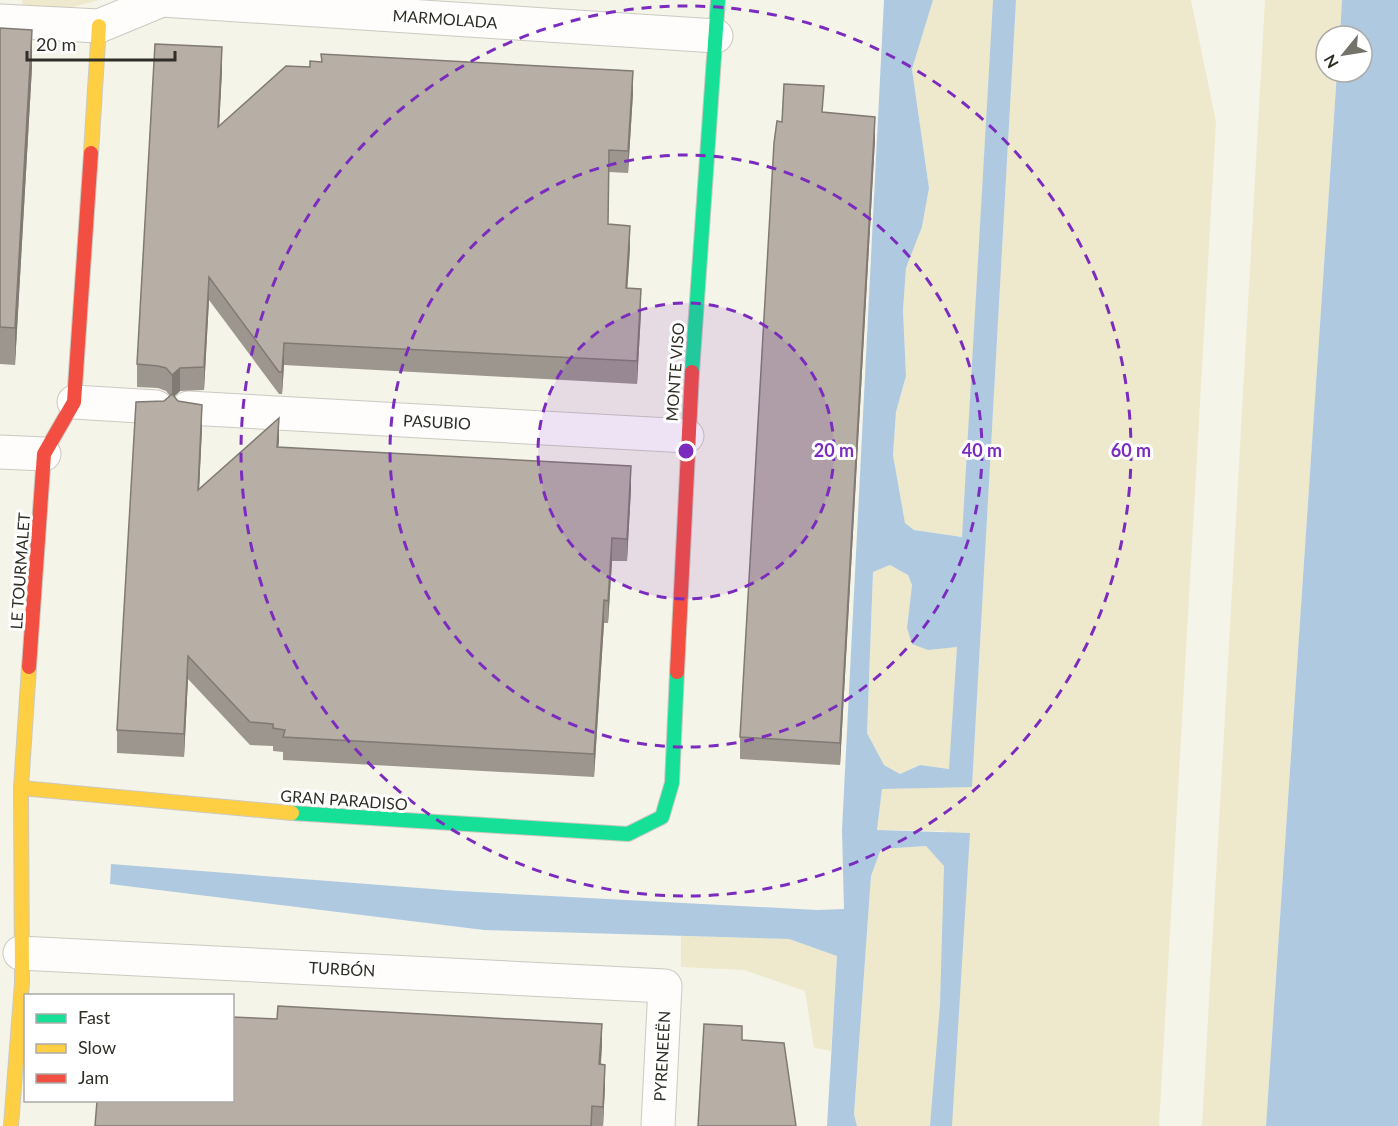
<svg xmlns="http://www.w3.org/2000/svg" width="1398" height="1126" viewBox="0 0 1398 1126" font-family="Lato,sans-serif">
	<rect width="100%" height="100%" fill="#f5f4e9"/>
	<!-- green -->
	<g fill="#eee9cc">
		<path d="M22 0H99L69 8 23 5Z"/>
		<path d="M933 0H993L963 537 914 530 905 523 893 455 896 412 906 376 903 310 906 268 922 227 929 188 912 69Z"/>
		<path d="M1016 0H1191L1216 122 1159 1126H857L854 1114 871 876 881 849 926 846 944 865 945 831 877 830 882 789 972 786Z"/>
		<path d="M1265 0H1342L1340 36H1326V72H1337L1266 1126H1202Z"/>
		<path d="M890 565 908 575 912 585 907 627 928 650 957 646 950 769 920 765 900 774 884 765 867 733 873 572Z"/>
		<path d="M681 936 789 939 837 956 831 1051 814 1048 805 991 744 970 681 967Z"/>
	</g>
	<!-- water -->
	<g fill="#afcae0" fill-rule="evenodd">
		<path d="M884 0H933L912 69 929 188 922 227 906 268 903 310 906 376 896 412 893 455 905 523 914 530 962 537 993 0H1016L972 787 882 789 877 830 970 833 952 1126H930L940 1005 944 866 926 846 881 849 871 876 854 1114 857 1126H827L837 956 789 939 484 930 110 884 111 864 458 891 817 910 844 909 842 830ZM890 565 908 575 912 585 907 628 912 644 928 650 957 647 949 769 920 765 900 774 884 765 867 733 873 572Z"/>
		<path d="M1342 0H1398V1126H1266L1337 72H1362V36H1340Z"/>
	</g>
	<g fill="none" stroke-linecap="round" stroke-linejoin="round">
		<defs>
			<g id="street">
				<path d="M0 21 99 26 162 0 716 36"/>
				<path d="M74 402 156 407"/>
				<path d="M188 408 687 436"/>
				<path d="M0 452 44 454"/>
				<path d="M20 953 665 986 658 1126"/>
			</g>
			<g id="fast">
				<path d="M692 372 718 0"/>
				<path d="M292 813 628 834 662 817 672 783 677 672"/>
			</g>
			<g id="slow">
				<path d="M91 153 99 26"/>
				<path d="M21 788 292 813"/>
				<path d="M11 1126 22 983 21 788 29 667"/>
			</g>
			<g id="jam">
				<path d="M29 667 44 454 74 402 91 153"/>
				<path d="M677 672 692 372"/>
			</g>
		</defs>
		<!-- street casing -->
		<use href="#street" stroke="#cbc9c0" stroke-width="35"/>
		<!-- fast casing -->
		<use href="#fast" stroke="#cbc9c0" stroke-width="16"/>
		<!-- slow casing -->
		<use href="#slow" stroke="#cbc9c0" stroke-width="16"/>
		<!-- jam casing -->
		<use href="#jam" stroke="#cbc9c0" stroke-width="16"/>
		<!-- street -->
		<use href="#street" stroke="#fefdfc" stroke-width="33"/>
		<!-- fast -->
		<use href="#fast" stroke="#16e098" stroke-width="14"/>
		<!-- slow -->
		<use href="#slow" stroke="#ffcf43" stroke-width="14"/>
		<!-- jam -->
		<use href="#jam" stroke="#f24e42" stroke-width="14"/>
	</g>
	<!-- wall -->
	<g fill="#9d968e">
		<path d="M0 28 32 67 15 365 0 364Z"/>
		<path d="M321 54 633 93 628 173 609 172 608 224 630 248 627 288 641 312 637 384 284 365 282 394H279L209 300 204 390 180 391 174 397 202 428 199 489 279 447 631 489 627 561H612L608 623H604L594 777 283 760V752L273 751V746L250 745 188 679 184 757 117 753V730L164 401 170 396 166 391 158 388 137 387V364L222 70 219 126 310 67 321 62Z"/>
		<path d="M824 112 875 139 840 765 740 759V737Z"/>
		<path d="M602 1045 601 1064 605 1085 603 1126H95Z"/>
	</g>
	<!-- shaded-wall -->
	<g fill="#807a74">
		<path d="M32 30V67L15 365V328Z"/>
		<path d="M222 47V70L218 149V127Z"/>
		<path d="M633 71V93L628 173V151Z"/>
		<path d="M875 117V139L840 765V743Z"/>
		<path d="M630 226V248L626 311V288Z"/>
		<path d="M209 277V300L204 390V367Z"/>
		<path d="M641 289V312L637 384V361Z"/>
		<path d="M284 343V365L282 394V372Z"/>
		<path d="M180 368V391L172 398V375Z"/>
		<path d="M202 405V428L198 513V490Z"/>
		<path d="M279 418V441L277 469V447Z"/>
		<path d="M631 466V489L627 561V539Z"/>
		<path d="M612 538V561L608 623V601Z"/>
		<path d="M604 600V623L594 777V754Z"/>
		<path d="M188 656V679L184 757V734Z"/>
		<path d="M602 1024V1045L599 1084V1064Z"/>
		<path d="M605 1065V1085L603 1126V1107Z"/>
	</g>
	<!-- building -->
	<g fill="#b7aea5" stroke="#807a74" stroke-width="1.5">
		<path d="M0 28 32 30 15 328 0 327Z"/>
		<path d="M155 44 222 47 218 127 286 66 310 67V61L322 62 321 54 633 71 628 151 609 150 608 224 630 226 626 288 641 289 637 361 284 343 282 372H279L209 277 204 367 180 368 172 375 166 368 158 366 137 364Z"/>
		<path d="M784 84 824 86 822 112 875 117 840 743 740 737 774 143 777 121 782 122Z"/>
		<path d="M172 394 178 401 202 405 198 490 279 418 277 447 631 466 627 539 612 538 608 601 604 600 594 754 283 737 285 730 273 728V724L250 722 188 656 184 734 117 730 136 402 164 401Z"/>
		<path d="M278 1006 602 1024 599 1064 605 1065 603 1107 592 1106 591 1126H95L97 1101H232V1017L277 1019Z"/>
		<path d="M704 1024 742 1026V1040L784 1043 796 1126H698Z"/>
	</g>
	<!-- distance rings -->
	<circle cx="686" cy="451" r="148" fill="#7b2cbf" fill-opacity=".12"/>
	<g fill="none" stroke="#7b2cbf" stroke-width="3" stroke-dasharray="10 8">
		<circle cx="686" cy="451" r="148"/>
		<circle cx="686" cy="451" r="296"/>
		<circle cx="686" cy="451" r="445"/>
	</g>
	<g text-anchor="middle" stroke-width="6" stroke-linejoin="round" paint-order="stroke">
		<!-- street labels -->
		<g font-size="16" fill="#2f2e26" stroke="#fff">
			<text transform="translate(445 19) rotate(4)" y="6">MARMOLADA</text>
			<text transform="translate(675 372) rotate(-86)" y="6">MONTE VISO</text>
			<text transform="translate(437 422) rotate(3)" y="6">PASUBIO</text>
			<text transform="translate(20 571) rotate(-86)" y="6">LE TOURMALET</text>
			<text transform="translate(344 800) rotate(4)" y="6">GRAN PARADISO</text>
			<text transform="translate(342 969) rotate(3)" y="6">TURBÓN</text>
			<text transform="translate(662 1056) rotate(-87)" y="6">PYRENEEËN</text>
		</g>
	</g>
	<circle cx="686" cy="451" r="9" fill="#7b2cbf" stroke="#fff" stroke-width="3"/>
	<g font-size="18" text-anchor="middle" font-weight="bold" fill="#7b2cbf" stroke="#fff" stroke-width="6" stroke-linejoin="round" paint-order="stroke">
		<text x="834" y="457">20 m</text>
		<text x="982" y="457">40 m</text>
		<text x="1131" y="457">60 m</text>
	</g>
	<!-- legend -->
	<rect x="24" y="994" width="210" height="108" fill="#ffffff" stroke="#acaba8" stroke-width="1.5"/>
	<rect x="36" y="1014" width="30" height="9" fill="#16e098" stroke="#acaba8" stroke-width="1.5"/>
	<text x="78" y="1024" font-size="18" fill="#2f2e26">Fast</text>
	<rect x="36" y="1044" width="30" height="9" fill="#ffcf43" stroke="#acaba8" stroke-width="1.5"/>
	<text x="78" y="1054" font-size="18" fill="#2f2e26">Slow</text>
	<rect x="36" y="1074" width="30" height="9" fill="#f24e42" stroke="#acaba8" stroke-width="1.5"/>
	<text x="78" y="1084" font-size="18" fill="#2f2e26">Jam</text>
	<!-- north arrow -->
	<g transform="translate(1344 54) rotate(240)"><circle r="28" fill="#ffffff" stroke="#acaba8" stroke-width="1.5"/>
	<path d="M0-4.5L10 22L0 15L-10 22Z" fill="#74736a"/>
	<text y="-9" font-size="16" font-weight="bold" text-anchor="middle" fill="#2f2e26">N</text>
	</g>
	<!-- scale -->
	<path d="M27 51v9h148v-9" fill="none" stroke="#2f2e26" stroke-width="3"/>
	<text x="36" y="51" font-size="18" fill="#2f2e26" stroke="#ffffff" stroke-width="4.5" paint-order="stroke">20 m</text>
</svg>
